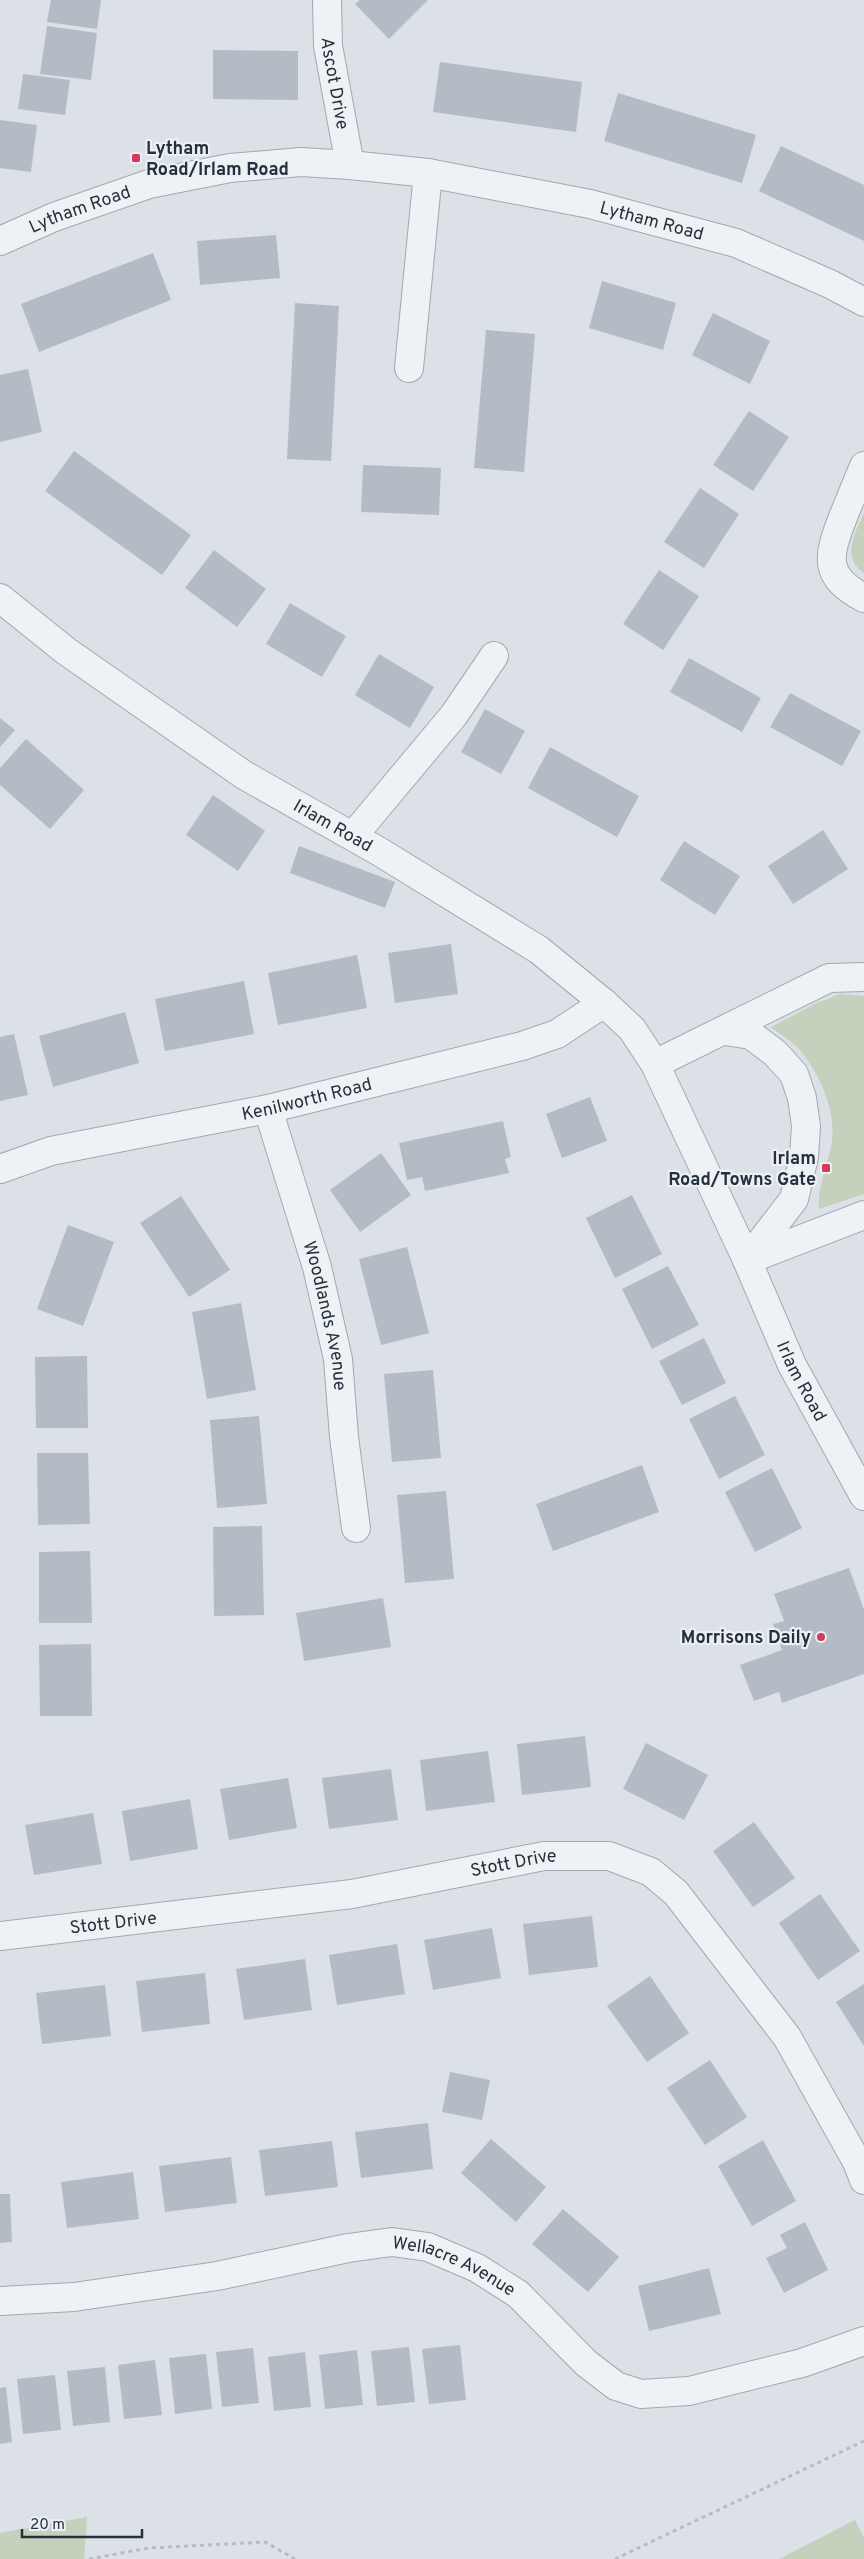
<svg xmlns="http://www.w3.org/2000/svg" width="864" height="2559" viewBox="0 0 864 2559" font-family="Overpass,sans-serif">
	<rect width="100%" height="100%" fill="#dce1e7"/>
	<!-- green -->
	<g fill="#c3d1bd">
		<path d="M864 513V573C840 558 856 531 864 513Z"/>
		<path d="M840 994 864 996V1194L819 1209C817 1185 829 1164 832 1141 836 1109 819 1073 799 1049 791 1041 780 1034 771 1027L817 1003Z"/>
		<path d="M87 2517 84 2559H0V2533Z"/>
		<path d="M855 2520 864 2538V2559H779Z"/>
	</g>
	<!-- building -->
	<g fill="#b3bbc4">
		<path d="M51 0H101L97 29 47 22Z"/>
		<path d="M360 0H428L389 39 355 4Z"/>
		<path d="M47 26 97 33 91 80 40 74Z"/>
		<path d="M213 50 298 51V100L213 99Z"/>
		<path d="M440 62 582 82 576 132 433 112Z"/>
		<path d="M23 74 70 80 65 115 18 109Z"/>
		<path d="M618 93 756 135 742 183 604 141Z"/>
		<path d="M0 120 37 125 31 172 0 168Z"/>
		<path d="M781 146 864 185V241L759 191Z"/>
		<path d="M276 235 280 278 200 285 197 241Z"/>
		<path d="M153 253 171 300 39 352 21 304Z"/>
		<path d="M602 281 676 303 663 350 589 328Z"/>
		<path d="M295 303 339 306 331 461 287 459Z"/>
		<path d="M713 313 770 341 750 384 692 355Z"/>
		<path d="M486 330 535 334 524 472 474 468Z"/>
		<path d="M28 369 42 432 0 442V375Z"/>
		<path d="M749 411 789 437 753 491 713 465Z"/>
		<path d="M74 451 191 535 162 575 45 491Z"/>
		<path d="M363 465 441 468 439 515 361 512Z"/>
		<path d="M700 488 739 514 704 568 664 542Z"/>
		<path d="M214 550 266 589 237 627 185 588Z"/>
		<path d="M659 570 699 596 663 650 623 624Z"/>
		<path d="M290 603 346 636 322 677 266 644Z"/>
		<path d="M379 654 434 687 410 728 355 695Z"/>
		<path d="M689 658 761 698 742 732 670 692Z"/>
		<path d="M790 693 861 731 842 766 770 727Z"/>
		<path d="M485 709 525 731 501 774 461 752Z"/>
		<path d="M0 718 15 730 0 747Z"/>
		<path d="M26 739 84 790 50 829 0 785V768Z"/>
		<path d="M550 747 639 796 617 837 528 788Z"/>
		<path d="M213 795 265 831 238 871 186 835Z"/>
		<path d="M823 830 848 869 793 904 768 866Z"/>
		<path d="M684 841 740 876 715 915 660 880Z"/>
		<path d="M299 846 395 882 385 908 290 873Z"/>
		<path d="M451 944 458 994 395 1003 388 953Z"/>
		<path d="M357 955 367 1008 278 1025 268 973Z"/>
		<path d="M244 981 254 1034 165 1051 155 999Z"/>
		<path d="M125 1012 139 1063 53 1087 39 1036Z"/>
		<path d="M14 1034 28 1095 0 1101V1037Z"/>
		<path d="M590 1097 607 1141 562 1158 546 1114Z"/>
		<path d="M503 1121 511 1157 505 1159 509 1173 425 1191 422 1177 407 1180 399 1143Z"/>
		<path d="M381 1153 411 1195 360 1232 330 1190Z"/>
		<path d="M632 1195 662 1254 615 1278 586 1218Z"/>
		<path d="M181 1196 230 1270 189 1297 140 1223Z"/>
		<path d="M68 1225 114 1242 83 1326 37 1309Z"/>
		<path d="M407 1247 429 1333 381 1345 359 1259Z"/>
		<path d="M668 1266 699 1325 652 1349 622 1289Z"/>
		<path d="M241 1303 256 1390 207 1399 192 1312Z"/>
		<path d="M704 1338 726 1383 682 1405 659 1361Z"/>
		<path d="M87 1356 88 1428H36L35 1357Z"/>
		<path d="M433 1370 441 1458 392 1462 384 1374Z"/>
		<path d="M735 1396 765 1455 719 1479 689 1419Z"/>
		<path d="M259 1416 267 1504 217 1508 210 1420Z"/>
		<path d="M37 1453H88L90 1524 38 1525Z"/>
		<path d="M642 1465 659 1512 553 1551 536 1504Z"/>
		<path d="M772 1468 802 1528 755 1552 725 1492Z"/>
		<path d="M446 1491 454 1579 405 1583 397 1495Z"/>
		<path d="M262 1526 264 1615 214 1616 213 1527Z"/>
		<path d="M90 1551 92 1623H39V1552Z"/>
		<path d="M849 1568 864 1610V1674L782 1703 779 1692 754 1701 740 1665 782 1650 773 1624 784 1621 774 1594Z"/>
		<path d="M383 1598 391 1647 304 1661 296 1613Z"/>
		<path d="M91 1644 92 1716H40L39 1645Z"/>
		<path d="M585 1736 591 1787 522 1795 517 1744Z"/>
		<path d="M646 1743 708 1775 684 1820 623 1789Z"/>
		<path d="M488 1751 495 1802 426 1811 420 1760Z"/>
		<path d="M391 1769 398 1820 329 1829 322 1778Z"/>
		<path d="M288 1778 297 1828 229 1840 220 1789Z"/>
		<path d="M190 1799 198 1849 130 1861 122 1811Z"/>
		<path d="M93 1813 102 1864 34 1875 25 1825Z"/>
		<path d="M754 1822 795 1878 753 1907 713 1851Z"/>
		<path d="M820 1894 860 1951 818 1980 779 1923Z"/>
		<path d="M592 1916 598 1967 529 1975 523 1924Z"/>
		<path d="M492 1928 501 1978 433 1990 424 1940Z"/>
		<path d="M397 1944 405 1994 337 2005 329 1955Z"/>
		<path d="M305 1959 312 2010 244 2020 236 1969Z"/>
		<path d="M205 1973 210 2024 142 2032 136 1981Z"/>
		<path d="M650 1976 689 2033 647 2062 607 2006Z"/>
		<path d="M864 1984V2046L836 2002Z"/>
		<path d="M105 1985 111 2036 42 2044 36 1993Z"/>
		<path d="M710 2060 747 2117 705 2145 667 2088Z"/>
		<path d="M450 2072 490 2080 482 2120 442 2112Z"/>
		<path d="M428 2123 433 2169 361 2178 355 2132Z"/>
		<path d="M491 2139 546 2187 516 2222 461 2173Z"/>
		<path d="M763 2140 796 2201 752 2226 718 2166Z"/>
		<path d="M332 2141 338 2187 265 2196 259 2150Z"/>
		<path d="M231 2157 237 2203 165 2212 159 2166Z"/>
		<path d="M133 2172 139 2219 67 2228 61 2182Z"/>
		<path d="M0 2194H10L12 2242 0 2243Z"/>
		<path d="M563 2209 619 2257 588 2292 532 2244Z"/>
		<path d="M805 2222 828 2270 784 2293 766 2258 787 2248 780 2235Z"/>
		<path d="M709 2268 721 2314 649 2331 638 2286Z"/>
		<path d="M460 2345 466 2400 429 2404 422 2349Z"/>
		<path d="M409 2347 415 2402 377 2406 371 2351Z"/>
		<path d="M253 2348 259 2403 222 2407 216 2352Z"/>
		<path d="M357 2350 363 2405 325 2409 319 2355Z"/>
		<path d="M305 2352 311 2407 274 2411 268 2357Z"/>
		<path d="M206 2354 212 2409 175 2414 169 2358Z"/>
		<path d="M155 2360 162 2415 124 2419 118 2365Z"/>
		<path d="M105 2367 110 2422 73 2426 67 2371Z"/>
		<path d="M55 2375 61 2430 23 2434 17 2379Z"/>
		<path d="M6 2387 12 2442 0 2444V2388Z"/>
	</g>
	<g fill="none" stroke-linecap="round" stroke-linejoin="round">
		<defs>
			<g id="minor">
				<path id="s1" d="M327 0 328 46 350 165"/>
				<path id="s2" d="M0 241 54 217 149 184 230 168 301 162 350 165 428 173 590 204 736 243 830 284 864 302"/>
				<path d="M409 368 428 173"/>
				<path d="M864 466C857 483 850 500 843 517 828 556 822 576 864 598"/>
				<path id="s3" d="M0 598 66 651 244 775 380 852 539 950 604 1003 632 1029 655 1064 747 1260 792 1365 864 1496"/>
				<path d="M353 836 454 715 494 656"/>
				<path d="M725 1031 751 1035 775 1053 794 1074 802 1098 806 1126 804 1157 794 1199 747 1260"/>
				<path d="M655 1064 829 978 864 977"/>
				<path id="s4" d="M268 1109 317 1267 338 1359 344 1437 356 1528"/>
				<path id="s5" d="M0 1169 51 1151 268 1109 522 1046 557 1034 604 1003"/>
				<path d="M747 1260 864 1215"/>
				<path id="s6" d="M0 1936 352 1894 544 1856H609L651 1872 676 1893 787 2037 857 2162 864 2180"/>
				<path id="s7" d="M0 2301 74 2297 217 2276 348 2248 392 2242 428 2247 477 2268 518 2294 586 2363 616 2386 641 2394 689 2391 802 2363 864 2341"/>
			</g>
		</defs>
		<!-- minor casing -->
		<use href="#minor" stroke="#a1a8b1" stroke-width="30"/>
		<!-- path -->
		<g stroke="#b6bcc2" stroke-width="3" stroke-dasharray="4 4" stroke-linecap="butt">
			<path d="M89 2559 149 2548 265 2542 295 2559"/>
			<path d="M615 2559 864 2441"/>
		</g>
		<!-- minor -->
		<use href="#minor" stroke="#eff2f5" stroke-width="28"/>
	</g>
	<!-- markers -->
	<g fill="#d33a5b" stroke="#ecf0f5" stroke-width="2">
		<rect x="131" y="153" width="10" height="10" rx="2.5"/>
		<rect x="821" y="1163" width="10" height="10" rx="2.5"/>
		<circle cx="821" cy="1637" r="5"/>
	</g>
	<g text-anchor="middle" stroke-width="4.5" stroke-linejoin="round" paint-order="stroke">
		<!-- street labels -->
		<g font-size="18" fill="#25303e" stroke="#ecf0f5">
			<text dy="6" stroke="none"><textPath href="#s1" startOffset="84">Ascot Drive</textPath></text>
			<text dy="6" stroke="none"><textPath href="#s2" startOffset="86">Lytham Road</textPath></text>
			<text dy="6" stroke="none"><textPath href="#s2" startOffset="670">Lytham Road</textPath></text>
			<text dy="6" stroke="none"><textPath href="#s3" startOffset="404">Irlam Road</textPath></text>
			<text dy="6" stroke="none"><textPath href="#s5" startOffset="315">Kenilworth Road</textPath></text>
			<text dy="6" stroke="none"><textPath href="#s4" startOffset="215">Woodlands Avenue</textPath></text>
			<text dy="6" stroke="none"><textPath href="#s3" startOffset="1158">Irlam Road</textPath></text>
			<text dy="6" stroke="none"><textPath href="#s6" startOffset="519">Stott Drive</textPath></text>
			<text dy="6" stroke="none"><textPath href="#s6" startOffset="114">Stott Drive</textPath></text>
			<text dy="6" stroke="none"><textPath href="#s7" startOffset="464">Wellacre Avenue</textPath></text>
		</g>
		<!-- poi labels -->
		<g font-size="18" font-weight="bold" fill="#25303e" stroke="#ecf0f5" text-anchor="end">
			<text x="146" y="154" text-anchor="start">Lytham<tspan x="146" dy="21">Road/Irlam Road</tspan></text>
			<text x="816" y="1164">Irlam<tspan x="816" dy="21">Road/Towns Gate</tspan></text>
			<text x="811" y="1643">Morrisons Daily</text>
		</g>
	</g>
	<!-- scale -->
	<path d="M22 2529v8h120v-8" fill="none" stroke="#25303e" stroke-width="2.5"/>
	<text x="30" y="2529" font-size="15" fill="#25303e" stroke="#ecf0f5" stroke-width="4" paint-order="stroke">20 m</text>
</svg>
